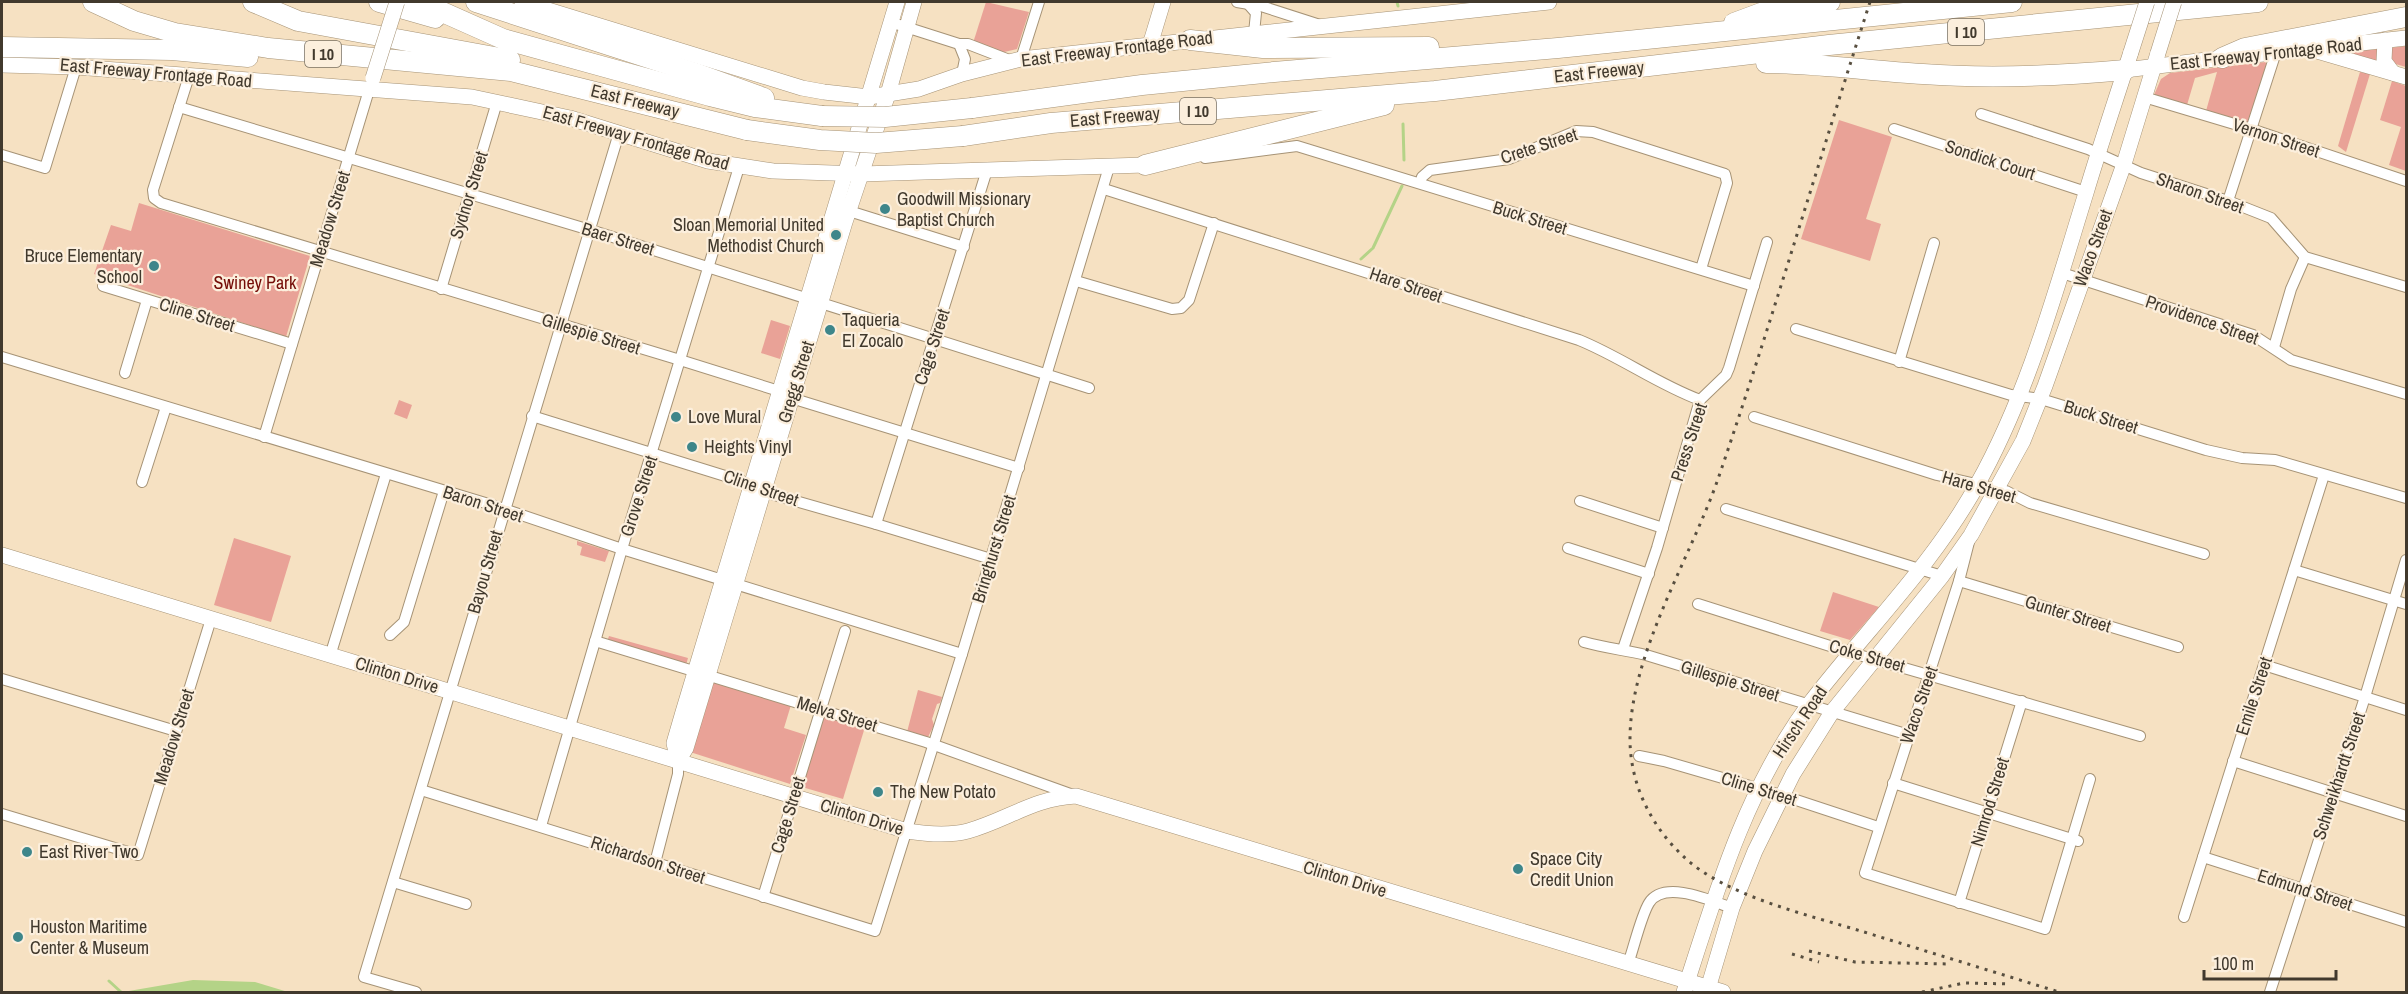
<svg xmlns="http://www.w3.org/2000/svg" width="2408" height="994" viewBox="0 0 2408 994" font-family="'Archivo Narrow',sans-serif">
	<rect width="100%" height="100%" fill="#f6e1c2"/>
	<!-- green -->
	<g fill="#e9a297">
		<path d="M986 2 1029 12 1017 49 1000 53 973 43Z"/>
		<path d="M2406 46V67L2392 63 2389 48Z"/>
		<path d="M2378 49 2379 64 2335 53Z"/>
		<path d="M2266 62V69L2248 123 2206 111 2217 72 2195 78 2187 105 2154 95 2161 79 2170 73Z"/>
		<path d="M2360 72 2370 74 2346 152 2338 146Z"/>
		<path d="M2392 81 2406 86V171L2389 165 2401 127 2380 120Z"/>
		<path d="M1839 120 1892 137 1866 219 1881 224 1870 261 1801 239Z"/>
		<path d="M139 203 310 256 286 337 94 274 111 225 131 231Z"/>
		<path d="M771 320 790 326 780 359 761 353Z"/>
		<path d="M399 400 412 405 407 419 394 414Z"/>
		<path d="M234 538 291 556 271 622 214 605Z"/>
		<path d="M577 541 609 551 605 562 580 555 582 547 577 545Z"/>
		<path d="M1833 592 1879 607 1850 640 1820 631Z"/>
		<path d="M609 636 688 658 686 665 607 642Z"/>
		<path d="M712 680 791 705 784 728 806 735 790 784 690 752Z"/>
		<path d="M918 690 942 697 940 703 937 704 932 719 934 725 927 739 907 732Z"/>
		<path d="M824 715 865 727 843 799 802 787Z"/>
	</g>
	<!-- water -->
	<path fill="#b4d387" d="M193 980 255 982 288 992H123Z"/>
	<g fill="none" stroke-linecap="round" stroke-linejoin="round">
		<!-- stream -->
		<g stroke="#b4d387" stroke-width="3">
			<path d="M1397 2 1398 6"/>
			<path d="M1403 124 1404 160"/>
			<path d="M1361 259 1373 248 1402 186"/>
			<path d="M109 981 121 992"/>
		</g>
		<defs>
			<g id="street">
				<path d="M1237 2 1261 6 1320 25"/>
				<path d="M1249 5 1256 13 1254 33"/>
				<path d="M890 22 959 44H968L1012 61"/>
				<path d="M959 44 965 59 962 74"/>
				<path d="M1021 59 1039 2"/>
				<path d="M189 76 153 190 154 198 161 203 680 360 779 391 801 401 1019 468"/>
				<path d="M2144 97 2251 129 2406 181"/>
				<path d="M179 107 600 233 1089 388"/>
				<path d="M1981 114 2088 149 2141 173 2228 201 2271 218 2305 257 2406 287"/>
				<path d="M1894 129 2086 192"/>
				<path d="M2 155 45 168 76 67"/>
				<path d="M1205 158 1297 146 1754 286"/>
				<path d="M1420 183 1422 177 1430 170 1509 159 1576 131 1593 132 1725 174 1727 183 1701 269"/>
				<path d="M1104 189 1579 340C1621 357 1657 384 1700 400"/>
				<path d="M2228 201 2276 52"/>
				<path d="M849 211 964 247"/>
				<path d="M2062 273 2253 335 2291 360 2406 394"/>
				<path d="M1076 281 1172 309 1181 308 1189 300 1214 223"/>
				<path d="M103 286 292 344"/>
				<path d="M441 289 497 102"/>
				<path d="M1796 329 2011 395 2041 399 2206 450 2242 458 2275 460 2406 498"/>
				<path d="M2274 347 2291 289 2305 257"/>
				<path d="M2 357 492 505 622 549 962 654"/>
				<path d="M1899 362 1934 243"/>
				<path d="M125 373 147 300"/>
				<path d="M532 416 751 484 764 492 876 524 991 559"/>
				<path d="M1754 417 1937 475 2006 491 2030 503 2204 554"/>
				<path d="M264 437 369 90"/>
				<path d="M142 482 166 407"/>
				<path d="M1580 501 1663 528"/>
				<path d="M1726 509 1942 576"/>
				<path d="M876 524 987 170"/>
				<path d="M1969 542 1959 581 1865 873 2045 929 2090 779"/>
				<path d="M1568 548 1649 574"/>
				<path d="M2294 570 2406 604"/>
				<path d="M1959 581 2178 647"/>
				<path d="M1698 604 1852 653 2140 736"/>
				<path d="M390 635 404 622 444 491"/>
				<path d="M595 641 926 742 1073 795"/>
				<path d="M1584 642C1605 648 1625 650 1646 655L1909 735"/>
				<path d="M1623 649 1657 548 1700 400 1726 375 1729 368 1767 242"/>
				<path d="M330 656 386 474"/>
				<path d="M2264 665 2406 710"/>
				<path d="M2 679 176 731"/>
				<path d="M1639 756 1664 761 1781 795 1878 827"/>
				<path d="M2233 761 2406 816"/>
				<path d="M1893 783 2078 841"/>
				<path d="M421 790 875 931 962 654 1109 167"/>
				<path d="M2 814 138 855 211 619"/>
				<path d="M541 826 622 549 739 167"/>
				<path d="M2203 857 2406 922"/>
				<path d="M655 863 678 774V761"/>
				<path d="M393 882 466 904"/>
				<path d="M763 897 845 631"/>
				<path d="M1959 903 2022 701"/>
				<path d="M2184 917 2324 475"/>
				<path d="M1628 964C1634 947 1641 916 1649 903 1664 879 1712 901 1732 908"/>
				<path d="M416 992 364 977 619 133"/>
				<path d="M2270 992 2365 697 2406 560"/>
			</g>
			<g id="secondary">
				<path d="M522 2 802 88 824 92 869 97 888 94 919 89 962 74 1021 59 1549 2"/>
				<path d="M2385 40 2384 61 2393 73"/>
				<path d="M1150 45 1163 2"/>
				<path d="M2317 51 2406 77"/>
				<path d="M2254 55 2406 38"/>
				<path d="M2 65 76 67 472 97 570 118 708 161 773 171 862 174 1145 165"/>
				<path d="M2125 70 2231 57"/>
				<path d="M2 555 907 831C926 834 949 836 968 831 1007 820 1034 798 1076 796L1723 992"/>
				<path d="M678 761 686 748 845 222 888 94 914 2"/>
				<path d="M678 761 674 743 683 712 897 2"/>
				<path d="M1684 992C1716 892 1746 789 1810 703 1866 630 1932 566 1977 485 2028 394 2055 293 2086 193 2100 146 2116 99 2131 52"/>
				<path d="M1707 992 1732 908 1755 851 1793 774 1832 712 1942 576 1971 535 2023 441 2045 386 2124 164 2158 53"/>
			</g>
			<g id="highway">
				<path d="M93 2 134 21 175 33 268 48 511 71 747 130"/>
				<path d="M253 2 298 21 510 60"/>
				<path d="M379 2 435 18"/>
				<path d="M420 2 503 39 710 96 755 107 822 116"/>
				<path d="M476 2 695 73 764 98"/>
				<path d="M1734 23 1761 13 1830 2"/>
				<path d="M1190 40 1263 48 1429 47"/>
				<path d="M2 47 172 50 248 57"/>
				<path d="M2222 58 2245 48 2406 17"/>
				<path d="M1766 63C1819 63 1870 71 1923 74 1991 79 2058 76 2125 70"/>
				<path d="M972 108 1142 85 1274 72 1558 48 2012 2"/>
				<path d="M963 136 1051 123 1435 91 1829 45 2258 2"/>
				<path d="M1145 165 1384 105"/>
			</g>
		</defs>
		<!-- street casing -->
		<use href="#street" stroke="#a69376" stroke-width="12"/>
		<!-- secondary casing -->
		<use href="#secondary" stroke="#a69376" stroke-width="16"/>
		<!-- highway casing -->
		<use href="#highway" stroke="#a69376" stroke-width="21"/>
		<!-- street -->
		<use href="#street" stroke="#fff" stroke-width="10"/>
		<!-- secondary -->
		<use href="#secondary" stroke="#fff" stroke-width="15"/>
		<!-- highway -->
		<use href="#highway" stroke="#fff" stroke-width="20"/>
		<!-- rail -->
		<g stroke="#584f40" stroke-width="3" stroke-dasharray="3 6" stroke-linecap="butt">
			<path d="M1870 2C1819 160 1772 321 1718 479 1690 559 1630 654 1630 739 1630 784 1651 826 1683 856 1724 896 1809 915 1864 932 1929 952 1994 972 2059 992"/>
			<path d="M1809 951 1855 962 1951 964"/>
			<path d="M1792 954 1819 962"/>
			<path d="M1922 992 1964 983 2011 984"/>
		</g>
		<defs>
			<g id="secondary-bridge">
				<path d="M2131 52 2147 2"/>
				<path d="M2158 53 2174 2"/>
				<path d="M373 78 397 2"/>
			</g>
			<g id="highway-bridge">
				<path d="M822 116 885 117 972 108"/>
				<path d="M747 130 820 140 876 143 963 136"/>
			</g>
		</defs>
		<!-- secondary-bridge casing -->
		<use href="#secondary-bridge" stroke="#a69376" stroke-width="16" stroke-linecap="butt"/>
		<!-- highway-bridge casing -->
		<use href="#highway-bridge" stroke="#a69376" stroke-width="21" stroke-linecap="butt"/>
		<!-- secondary-bridge -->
		<use href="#secondary-bridge" stroke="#fff" stroke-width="15"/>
		<!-- highway-bridge -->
		<use href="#highway-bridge" stroke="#fff" stroke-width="20"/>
	</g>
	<!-- markers -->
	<g fill="#3e868a" stroke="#fcefdd" stroke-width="2">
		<circle cx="885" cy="209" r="6"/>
		<circle cx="836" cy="235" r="6"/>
		<circle cx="154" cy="266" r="6"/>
		<circle cx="830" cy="330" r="6"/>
		<circle cx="676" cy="417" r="6"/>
		<circle cx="692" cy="447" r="6"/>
		<circle cx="878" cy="792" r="6"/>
		<circle cx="27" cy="852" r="6"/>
		<circle cx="1518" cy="869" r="6"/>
		<circle cx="18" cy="937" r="6"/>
	</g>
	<g text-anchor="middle" stroke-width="4.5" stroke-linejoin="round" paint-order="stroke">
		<!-- shield labels -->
		<g fill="#fcefdd" stroke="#797062" stroke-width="1.5">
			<rect x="1948" y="19" width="36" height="26" rx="4.5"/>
			<rect x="305" y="41" width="36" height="26" rx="4.5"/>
			<rect x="1180" y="98" width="36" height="26" rx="4.5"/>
		</g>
		<g font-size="16" font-weight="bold" fill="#41392d">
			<text x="1966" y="38">I 10</text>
			<text x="323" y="60">I 10</text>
			<text x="1198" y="117">I 10</text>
		</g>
		<!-- street labels -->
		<g font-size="18" fill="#41392d" stroke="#fcefdd">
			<text transform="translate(1117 49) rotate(-7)" y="6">East Freeway Frontage Road</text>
			<text transform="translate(2266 54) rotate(-6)" y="6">East Freeway Frontage Road</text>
			<text transform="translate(1599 72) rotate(-6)" y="6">East Freeway</text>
			<text transform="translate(156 73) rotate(5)" y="6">East Freeway Frontage Road</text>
			<text transform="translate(635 101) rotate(14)" y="6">East Freeway</text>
			<text transform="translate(1115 117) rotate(-5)" y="6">East Freeway</text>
			<text transform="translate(636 138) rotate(16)" y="6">East Freeway Frontage Road</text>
			<text transform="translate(2276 138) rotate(18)" y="6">Vernon Street</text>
			<text transform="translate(1539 146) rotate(-18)" y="6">Crete Street</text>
			<text transform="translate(1990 160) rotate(18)" y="6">Sondick Court</text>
			<text transform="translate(2200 193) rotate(19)" y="6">Sharon Street</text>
			<text transform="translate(469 195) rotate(-73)" y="6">Sydnor Street</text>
			<text transform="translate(1530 218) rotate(17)" y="6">Buck Street</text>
			<text transform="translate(330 219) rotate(-73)" y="6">Meadow Street</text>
			<text transform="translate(618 239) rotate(17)" y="6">Baer Street</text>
			<text transform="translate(2093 248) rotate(-70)" y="6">Waco Street</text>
			<text transform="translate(1406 285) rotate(19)" y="6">Hare Street</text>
			<text transform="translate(197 315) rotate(17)" y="6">Cline Street</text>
			<text transform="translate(2202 320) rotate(19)" y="6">Providence Street</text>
			<text transform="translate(591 334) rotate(17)" y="6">Gillespie Street</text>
			<text transform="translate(932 347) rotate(-72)" y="6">Cage Street</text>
			<text transform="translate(796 382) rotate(-73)" y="6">Gregg Street</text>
			<text transform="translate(2101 417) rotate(17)" y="6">Buck Street</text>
			<text transform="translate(1689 442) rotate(-72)" y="6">Press Street</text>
			<text transform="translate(1979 487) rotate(16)" y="6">Hare Street</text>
			<text transform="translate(761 488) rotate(19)" y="6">Cline Street</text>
			<text transform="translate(639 496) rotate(-72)" y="6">Grove Street</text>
			<text transform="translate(483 504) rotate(18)" y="6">Baron Street</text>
			<text transform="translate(994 549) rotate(-73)" y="6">Bringhurst Street</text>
			<text transform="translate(485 572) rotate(-74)" y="6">Bayou Street</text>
			<text transform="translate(2068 614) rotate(17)" y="6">Gunter Street</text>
			<text transform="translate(1867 656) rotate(16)" y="6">Coke Street</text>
			<text transform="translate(397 675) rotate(17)" y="6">Clinton Drive</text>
			<text transform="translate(1730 681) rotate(17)" y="6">Gillespie Street</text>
			<text transform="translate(2254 696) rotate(-72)" y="6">Emile Street</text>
			<text transform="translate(1919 705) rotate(-71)" y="6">Waco Street</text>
			<text transform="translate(837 714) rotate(17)" y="6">Melva Street</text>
			<text transform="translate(1800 722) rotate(-56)" y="6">Hirsch Road</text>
			<text transform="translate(174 737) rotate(-73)" y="6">Meadow Street</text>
			<text transform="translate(2339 776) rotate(-72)" y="6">Schweikhardt Street</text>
			<text transform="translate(1759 789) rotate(17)" y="6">Cline Street</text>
			<text transform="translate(1990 802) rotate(-73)" y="6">Nimrod Street</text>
			<text transform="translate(788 815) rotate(-73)" y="6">Cage Street</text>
			<text transform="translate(862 817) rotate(17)" y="6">Clinton Drive</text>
			<text transform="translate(648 860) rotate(18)" y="6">Richardson Street</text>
			<text transform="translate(1345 879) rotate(17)" y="6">Clinton Drive</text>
			<text transform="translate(2305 890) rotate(18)" y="6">Edmund Street</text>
		</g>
		<!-- poi labels -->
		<g font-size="18" fill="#41392d" stroke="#fcefdd" text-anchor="start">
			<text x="897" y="205">Goodwill Missionary<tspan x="897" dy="21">Baptist Church</tspan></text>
			<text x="824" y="231" text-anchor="end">Sloan Memorial United<tspan x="824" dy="21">Methodist Church</tspan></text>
			<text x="142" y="262" text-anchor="end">Bruce Elementary<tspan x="142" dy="21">School</tspan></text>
			<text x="842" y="326">Taqueria<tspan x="842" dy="21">El Zocalo</tspan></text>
			<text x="688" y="423">Love Mural</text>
			<text x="704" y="453">Heights Vinyl</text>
			<text x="890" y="798">The New Potato</text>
			<text x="39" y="858">East River Two</text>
			<text x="1530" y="865">Space City<tspan x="1530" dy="21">Credit Union</tspan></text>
			<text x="30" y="933">Houston Maritime<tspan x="30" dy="21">Center &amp; Museum</tspan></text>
		</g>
		<!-- park labels -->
		<g font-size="18" fill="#740c07" stroke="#fcefdd">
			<text x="255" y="289">Swiney Park</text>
		</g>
	</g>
	<!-- border -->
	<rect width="2408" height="994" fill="none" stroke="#41392d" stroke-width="6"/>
	<!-- scale -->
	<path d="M2204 970v9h132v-9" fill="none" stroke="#41392d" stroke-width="3"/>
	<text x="2213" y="970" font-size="18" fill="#41392d" stroke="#fcefdd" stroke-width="4.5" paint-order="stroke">100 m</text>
</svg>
